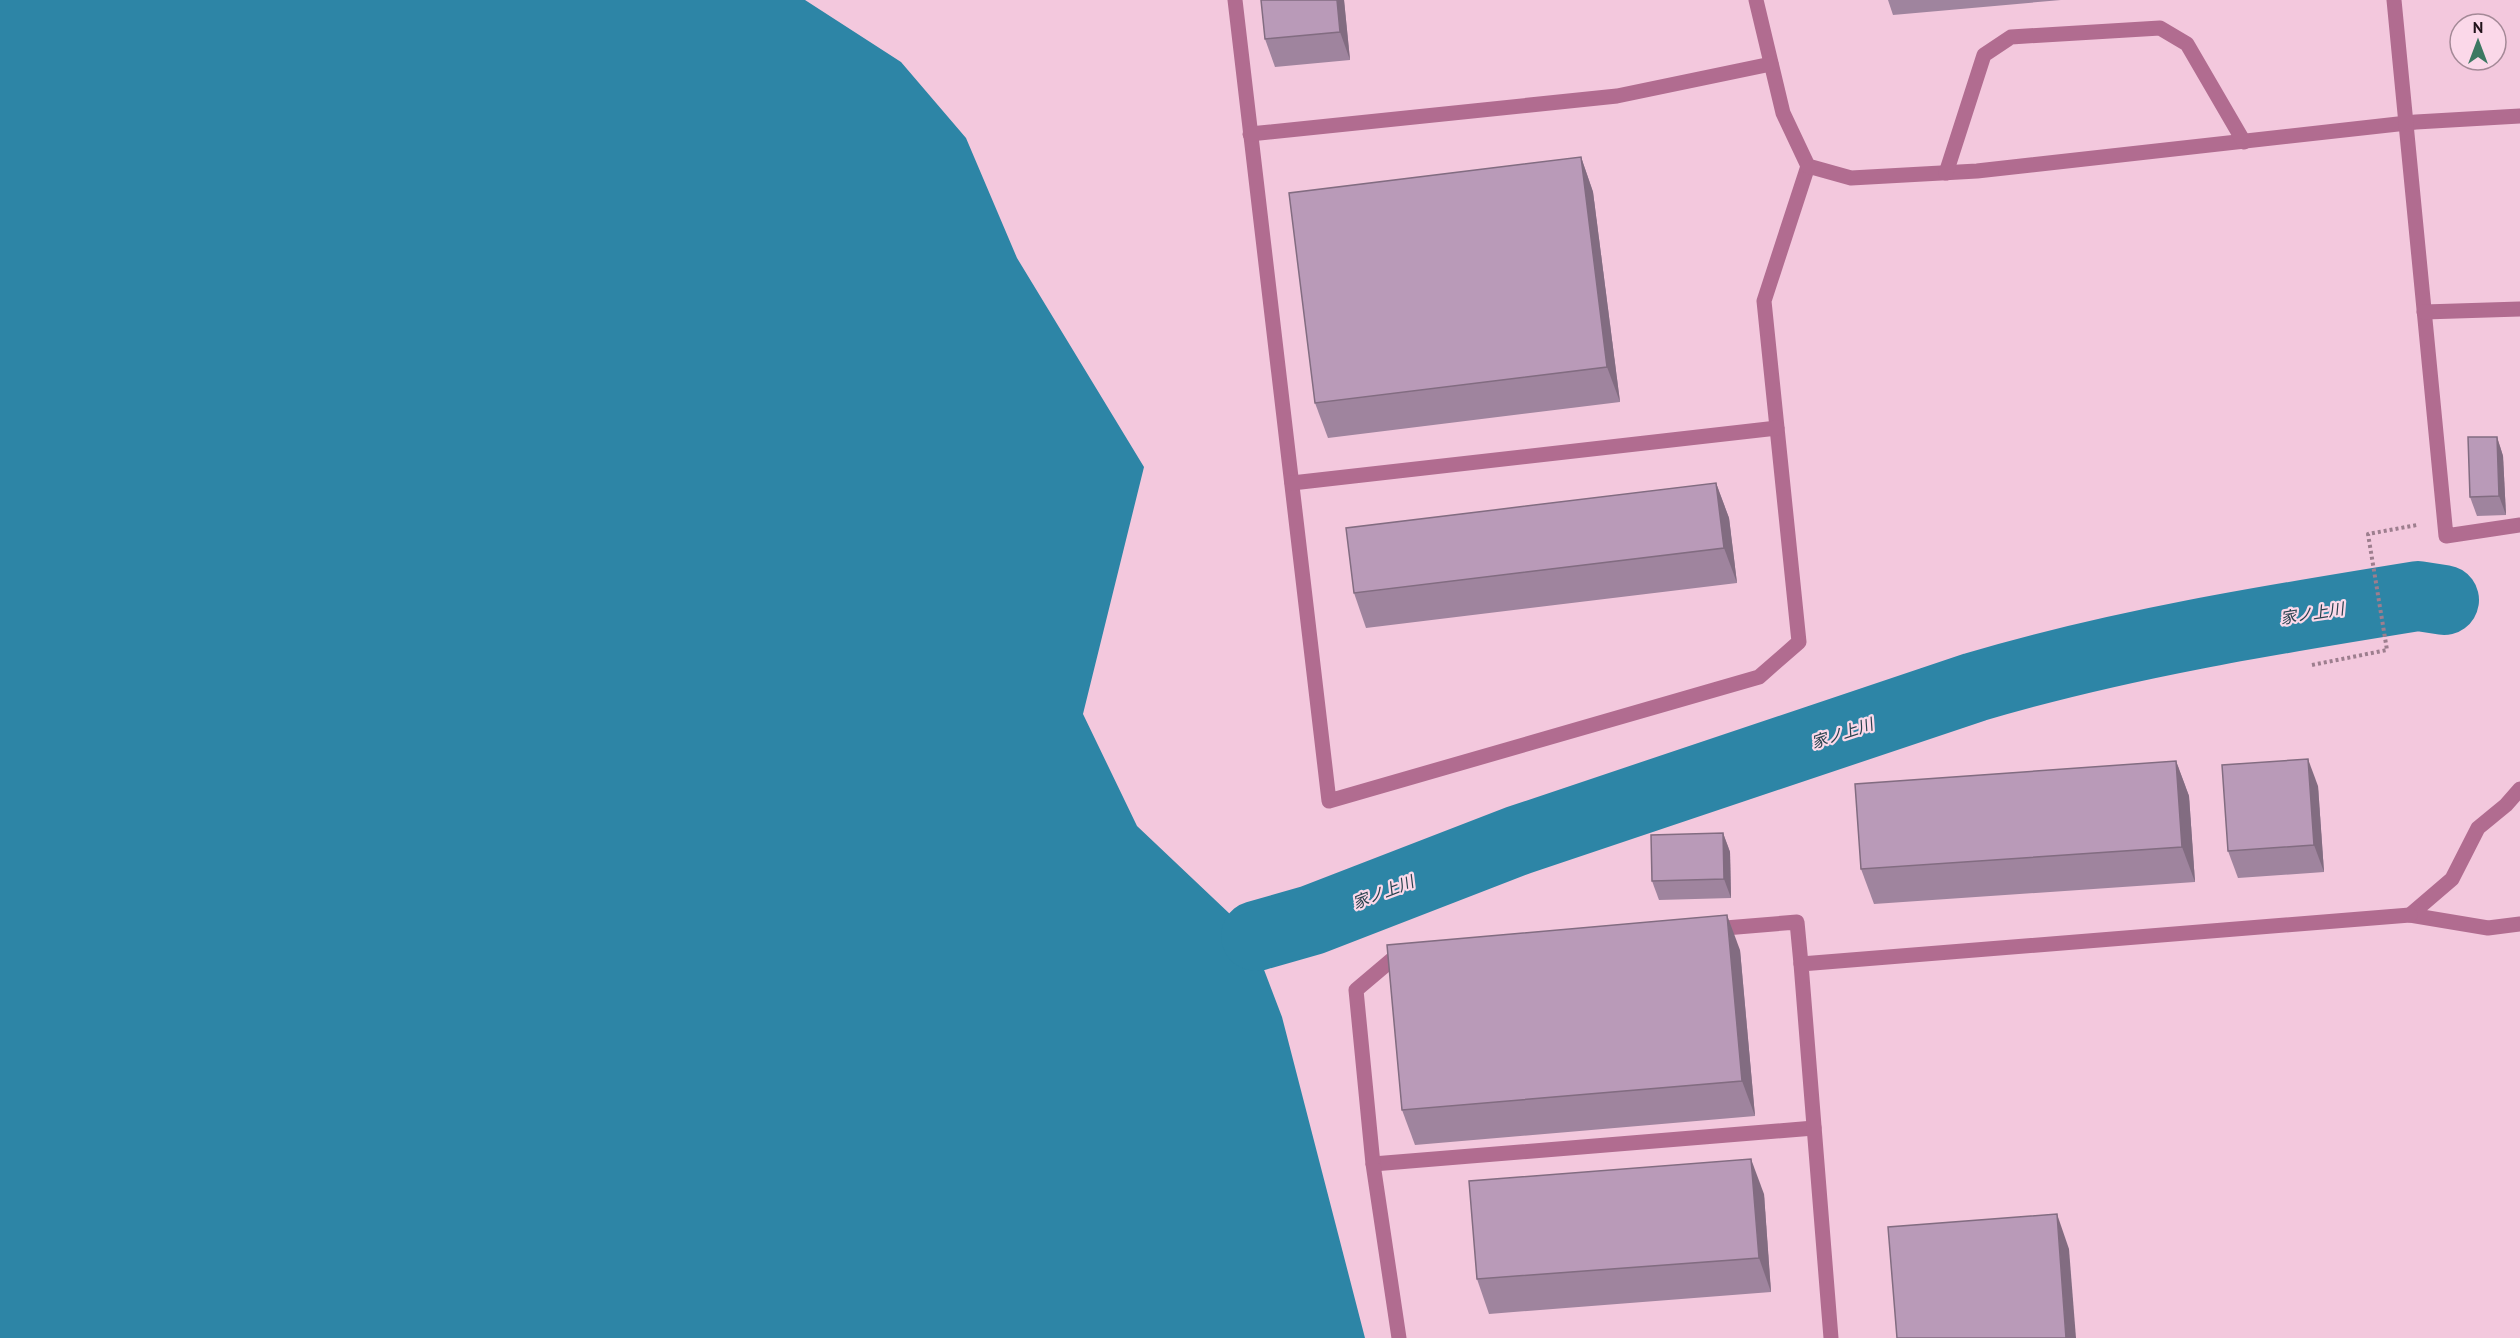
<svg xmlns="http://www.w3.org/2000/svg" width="2520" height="1338" viewBox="0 0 2520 1338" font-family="'PT Sans','Noto Sans JP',sans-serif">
	<rect width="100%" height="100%" fill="#f3c8dd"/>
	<!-- water -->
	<path fill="#2d85a6" d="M0 0H805L901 62 966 138 1017 258 1144 467 1083 714 1137 826 1250 933 1282 1017 1365 1338H0Z"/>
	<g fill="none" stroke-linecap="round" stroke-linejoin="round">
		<!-- river -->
		<path stroke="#2d85a6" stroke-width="70" d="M1256 936 1312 920 1519 840 1975 687C2120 644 2269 620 2418 596L2444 600"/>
		<!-- path -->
		<path stroke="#9d7e8e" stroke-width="4" stroke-dasharray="3 3" stroke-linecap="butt" d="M2312 665 2387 650 2368 534 2417 525"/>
		<!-- service -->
		<g stroke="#b16c90" stroke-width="15">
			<path d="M1235 0 1329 801 1759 677 1799 642 1764 301 1808 166"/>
			<path d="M1756 0 1783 113 1808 166 1851 178 1977 171 2416 122 2520 116"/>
			<path d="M2394 0 2446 536 2520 525"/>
			<path d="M1250 134 1617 96 1771 64"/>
			<path d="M1946 173 1984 55 2011 37 2160 28 2187 44 2244 142"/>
			<path d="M2424 312 2520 309"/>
			<path d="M1292 483 1777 428"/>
			<path d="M2520 789 2506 805 2478 828 2452 879 2410 915 2488 928 2520 924"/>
			<path d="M1713 929 1797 922 1801 964"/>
			<path d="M1373 1164 1814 1128"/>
			<path d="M1399 1338 1373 1164 1356 990 1395 957 1405 956"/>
			<path d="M1831 1338 1801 964 2410 915"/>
		</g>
	</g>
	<!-- wall -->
	<g fill="#9f849e">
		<path d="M1344 0 1350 60 1275 67 1265 39Z"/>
		<path d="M1888 0H2061L1893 15Z"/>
		<path d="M1581 157 1593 192 1620 402 1328 438 1315 403Z"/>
		<path d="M2497 437 2503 456 2506 515 2477 516 2470 497Z"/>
		<path d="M1716 483 1729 518 1737 583 1366 628 1354 593Z"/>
		<path d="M2176 761 2189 796 2195 882 1874 904 1861 869Z"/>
		<path d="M2318 786 2324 872 2238 878 2228 851Z"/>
		<path d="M1723 833 1730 852 1731 898 1659 900 1652 881Z"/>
		<path d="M1740 950 1755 1116 1415 1145 1402 1110Z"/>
		<path d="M1764 1194 1771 1292 1489 1314 1477 1279Z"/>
	</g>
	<!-- shaded-wall -->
	<g fill="#826c81">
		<path d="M1337 0H1344L1350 60 1340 32Z"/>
		<path d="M1581 157 1593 192 1620 402 1607 367Z"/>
		<path d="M2497 437 2503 456 2506 515 2499 496Z"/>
		<path d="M1716 483 1729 518 1737 583 1724 548Z"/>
		<path d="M2308 759 2318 786 2324 872 2314 845Z"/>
		<path d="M2176 761 2189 796 2195 882 2182 847Z"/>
		<path d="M1723 833 1730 852 1731 898 1724 879Z"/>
		<path d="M1727 915 1740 950 1755 1116 1742 1081Z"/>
		<path d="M1751 1159 1764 1194 1771 1292 1759 1258Z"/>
		<path d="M2057 1214 2069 1249 2076 1338H2066Z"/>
	</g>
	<!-- building -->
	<g fill="#b99ab8" stroke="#826c81" stroke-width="1.5">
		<path d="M1261 0H1337L1340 32 1265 39Z"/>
		<path d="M1581 157 1607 367 1315 403 1289 193Z"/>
		<path d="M2468 437H2497L2499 496 2470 497Z"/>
		<path d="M1716 483 1724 548 1354 593 1346 528Z"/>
		<path d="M2308 759 2314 845 2228 851 2222 765Z"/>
		<path d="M2176 761 2182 847 1861 869 1855 784Z"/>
		<path d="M1723 833 1724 879 1652 881 1651 835Z"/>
		<path d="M1727 915 1742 1081 1402 1110 1387 945Z"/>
		<path d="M1751 1159 1759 1258 1477 1279 1469 1181Z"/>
		<path d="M2057 1214 2066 1338H1897L1888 1227Z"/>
	</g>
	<g text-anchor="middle" stroke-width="4.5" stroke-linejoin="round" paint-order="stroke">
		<!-- water labels -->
		<g font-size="16" font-style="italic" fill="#28424e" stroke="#fbd8e9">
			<text transform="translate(2312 613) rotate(-9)" y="6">家ノ上川</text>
			<text transform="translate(1842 733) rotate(-18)" y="6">家ノ上川</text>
			<text transform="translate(1383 892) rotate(-21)" y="6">家ノ上川</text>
		</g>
	</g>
	<!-- north arrow -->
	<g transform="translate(2478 42)"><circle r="28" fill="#fbd8e9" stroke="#a48997" stroke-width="1.5"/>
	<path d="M0-4.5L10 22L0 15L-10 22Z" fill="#3c7862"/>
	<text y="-9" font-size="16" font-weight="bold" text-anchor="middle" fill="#22131b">N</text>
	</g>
</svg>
